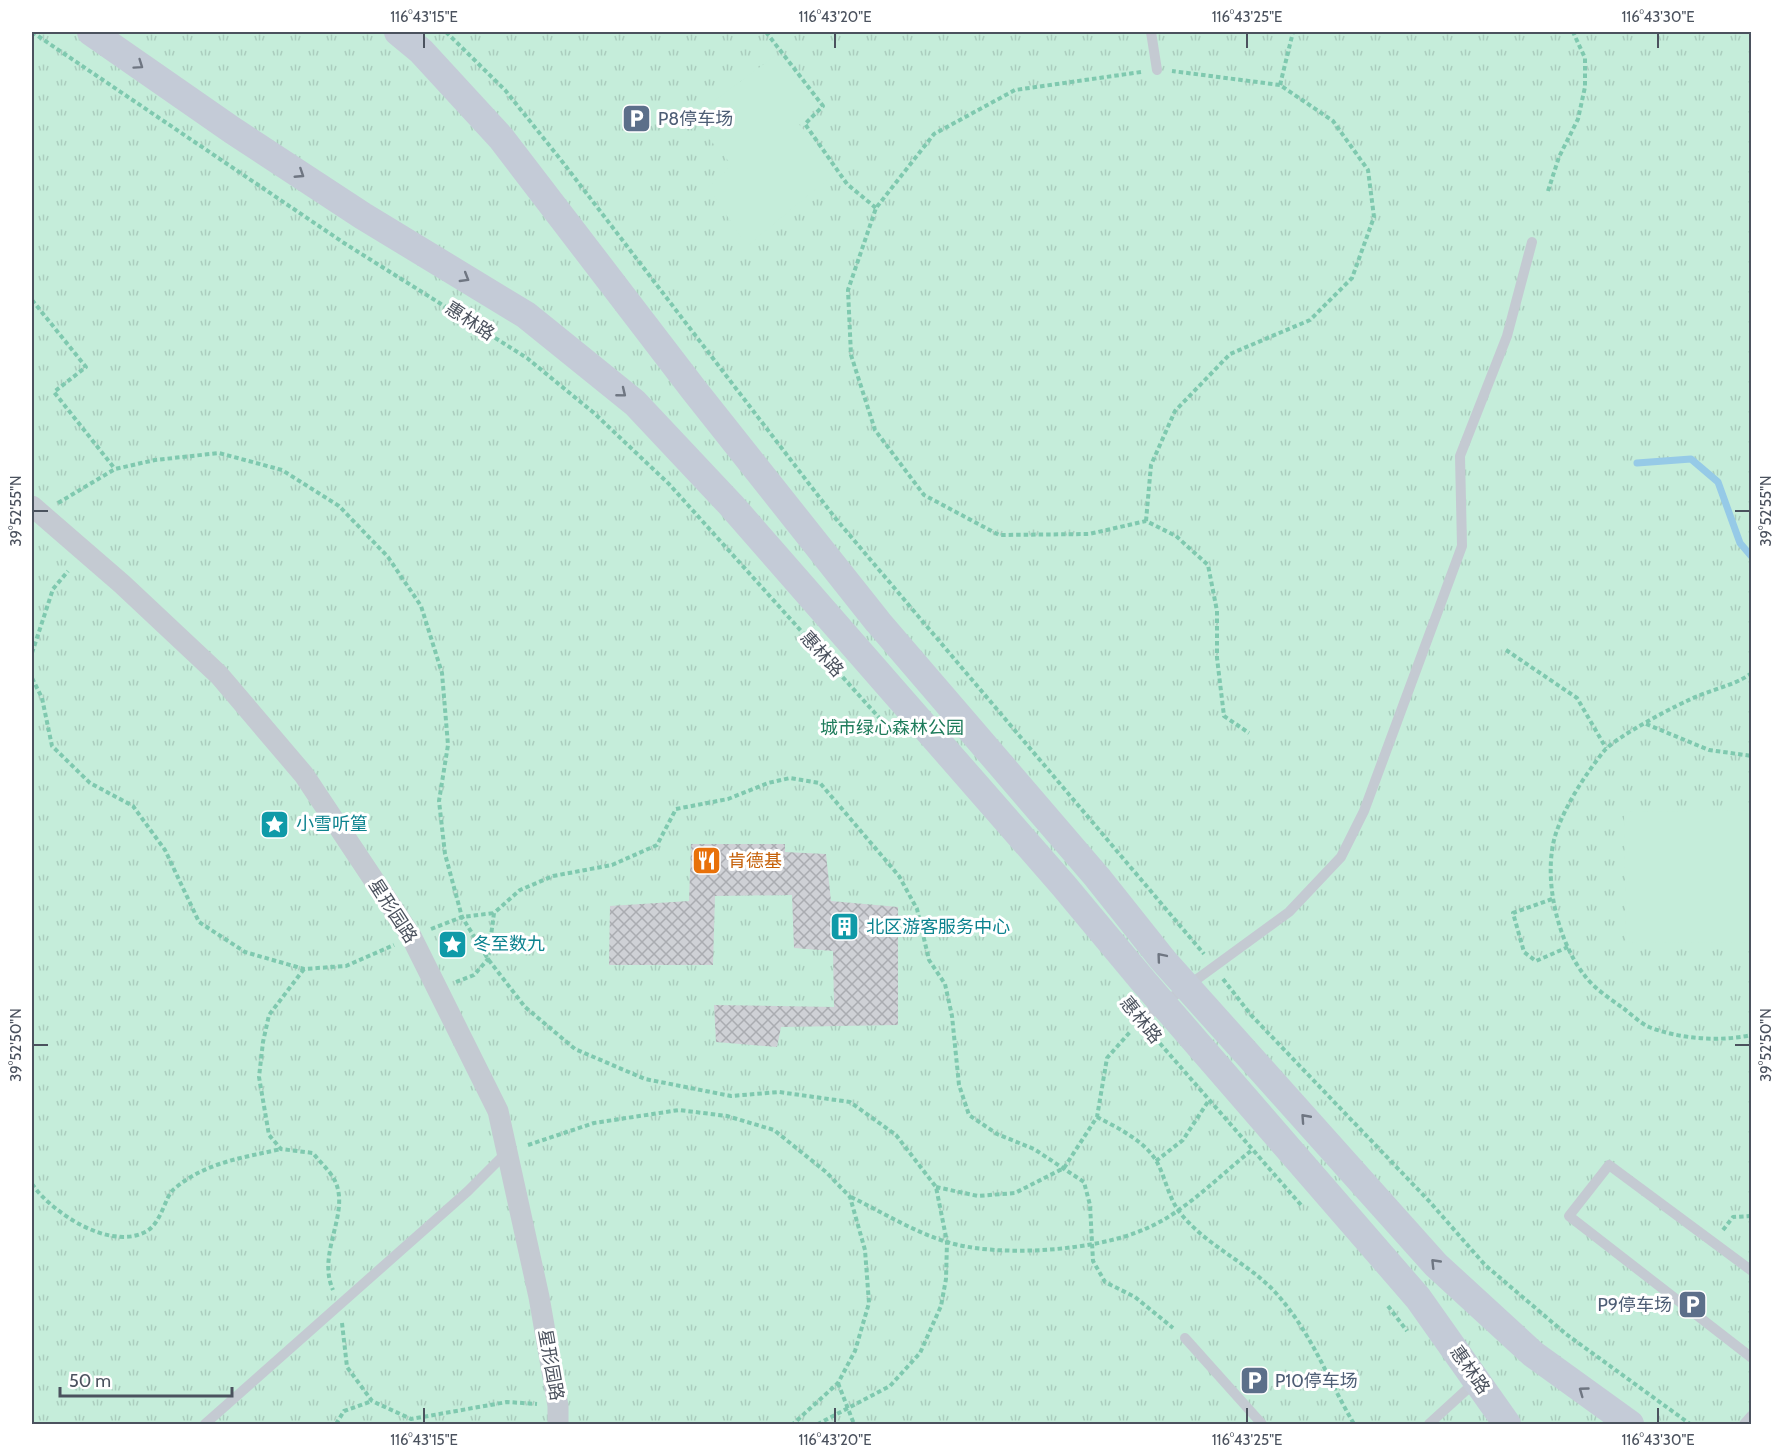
<svg xmlns="http://www.w3.org/2000/svg" width="1783" height="1456" viewBox="0 0 1783 1456" font-family="Cabin,'Noto Sans SC',sans-serif">
	<defs>
		<pattern id="park-tufts" width="24" height="20" patternUnits="userSpaceOnUse" patternTransform="scale(1.5)"><rect width="24" height="20" fill="#c5edda"/><path d="M3 7l-1-3M5 7V3M7 7l1-3M15 17l-1-3M17 17v-4M19 17l1-3" fill="none" stroke="#abcdbe"/></pattern>
		<pattern id="building-cross-hatch" width="8" height="8" patternUnits="userSpaceOnUse" patternTransform="scale(1.5)"><rect width="8" height="8" fill="#cfd1d6"/><path d="M0 0l8 8M0 8l8-8" fill="none" stroke="#aaacb1"/></pattern>
	</defs>
	<rect width="100%" height="100%" fill="#f4f2f2"/>
	<!-- park -->
	<rect fill="url(#park-tufts)" x="32" y="32" width="1719" height="1392"/>
	<!-- pitch -->
	<g fill="#c5edda">
		<path d="M776 55 816 103 796 121 839 170 747 246 708 187 732 165 691 118Z"/>
		<path d="M1751 810V942L1626 943 1624 812Z"/>
	</g>
	<g fill="none" stroke-linecap="round" stroke-linejoin="round">
		<!-- stream -->
		<path stroke="#96cae7" stroke-width="7" d="M1637 463 1691 459 1718 482 1740 543 1752 557"/>
	</g>
	<!-- building -->
	<path fill="url(#building-cross-hatch)" d="M691 844H785V852L826 854 831 901 898 907V1025L781 1027 777 1047 716 1042 714 1005 834 1007 833 951 794 948 792 895 715 896 713 965H609L610 906 689 901Z"/>
	<g fill="none" stroke-linecap="round" stroke-linejoin="round">
		<!-- path -->
		<g stroke="#7fc9af" stroke-width="4" stroke-dasharray="4.5 3" stroke-linecap="butt">
			<path d="M32 32 344 243 527 358 594 413 669 484 883 722"/>
			<path d="M446 32 505 90 561 160 836 519 1204 954"/>
			<path d="M766 32 823 106 805 124 847 184 876 208"/>
			<path d="M1141 72 1015 90 934 134 876 208 848 290 851 355 875 430 924 495 999 535 1089 534 1146 521 1176 536 1208 565 1217 611V658L1224 716 1249 733"/>
			<path d="M1280 85 1293 32"/>
			<path d="M1548 191 1559 157 1578 119 1585 87V58L1573 32"/>
			<path d="M32 300 86 367 54 392 115 469"/>
			<path d="M58 503 115 469 155 460 219 453 282 470 339 506 388 557 421 606 442 673 448 745 439 801 445 854 462 917 488 959 525 1007 575 1049 645 1079 731 1096 779 1092 850 1102 896 1135 936 1187 947 1242 946 1279 941 1306 920 1353 890 1386 818 1424"/>
			<path d="M1146 521 1151 465 1175 411 1230 354 1310 320 1352 278 1374 217 1368 170 1333 121 1280 85 1172 71"/>
			<path d="M1506 650 1577 698 1606 748"/>
			<path d="M32 653 53 589 68 571"/>
			<path d="M1752 673C1735 685 1717 688 1698 696 1678 704 1617 736 1604 751 1585 775 1566 804 1556 833 1542 876 1557 941 1585 976 1594 988 1610 999 1623 1008 1631 1014 1640 1023 1649 1027 1680 1039 1719 1042 1752 1035"/>
			<path d="M32 678 42 698 52 746 90 783 133 806 165 850 199 922 245 952 304 969 346 966 394 945"/>
			<path d="M1646 724 1709 750 1752 756"/>
			<path d="M1552 899 1513 913 1524 952 1536 961 1568 947"/>
			<path d="M431 929 462 917 494 913"/>
			<path d="M304 969 269 1015 263 1042 259 1077 269 1135 281 1149 313 1153C319 1161 329 1170 334 1179 352 1212 316 1252 333 1290"/>
			<path d="M1223 979 1251 1015 1429 1201 1485 1265 1566 1334 1690 1424"/>
			<path d="M456 982 474 975 488 959 494 913 520 890 553 876 612 865 657 845 676 809 728 799 768 783 790 778 820 783 899 876 917 909 929 960 945 984 952 1016 959 1085 969 1115 997 1134 1034 1149 1084 1182 1090 1205 1093 1261 1105 1282 1135 1297 1173 1328"/>
			<path d="M1150 1032 1301 1205"/>
			<path d="M1097 1117C1118 1128 1147 1142 1158 1164 1165 1178 1169 1197 1178 1210 1204 1245 1246 1261 1275 1292 1312 1333 1327 1378 1354 1424"/>
			<path d="M528 1145 594 1123 679 1110 727 1116 774 1130 826 1172 850 1197 865 1250 869 1303 855 1351 838 1383 793 1424"/>
			<path d="M1156 1161 1183 1140 1209 1100"/>
			<path d="M32 1184C52 1213 111 1252 147 1231 162 1222 165 1196 174 1189 206 1162 242 1158 281 1149"/>
			<path d="M936 1187 978 1196 1015 1193 1064 1168 1097 1117 1107 1058 1130 1032"/>
			<path d="M851 1197C882 1212 914 1232 947 1242 998 1258 1096 1251 1145 1229 1184 1213 1219 1176 1252 1150"/>
			<path d="M1723 1230 1733 1217 1752 1216"/>
			<path d="M1388 1306 1407 1331"/>
			<path d="M342 1323 347 1367 372 1401 411 1419 507 1402 537 1404"/>
			<path d="M838 1383 854 1424"/>
			<path d="M336 1424 344 1411 372 1401"/>
		</g>
		<!-- service -->
		<g stroke="#c4cad2" stroke-width="10">
			<path d="M1151 32 1157 70"/>
			<path d="M1141 1020 1289 912 1341 857 1364 811 1462 546 1460 456 1507 336 1532 242"/>
			<path d="M1752 1271 1609 1165 1569 1216 1752 1358"/>
			<path d="M1185 1338 1262 1424"/>
			<path d="M205 1424 468 1191 507 1152"/>
			<path d="M1429 1424 1475 1382"/>
			<path d="M1744 1424 1752 1415"/>
		</g>
		<!-- minor -->
		<path stroke="#c4cad2" stroke-width="21" d="M32 506 122 584 219 675 304 775 411 936 498 1111 539 1297 558 1406V1424"/>
		<!-- secondary -->
		<g stroke="#c4cbd7" stroke-width="28">
			<path d="M91 32 232 130 363 216 526 315 635 403 731 505 1064 886 1144 982 1418 1298 1507 1424"/>
			<path d="M398 32 421 51 501 138 694 390 878 622 1097 877 1163 960 1436 1265 1533 1354 1630 1424"/>
		</g>
	</g>
	<!-- one-way arrows -->
	<defs><path id="oneway-chevron" d="M-2-3.5L2.5 0L-2 3.5" fill="none" stroke-width="1.6" stroke-linecap="round" stroke-linejoin="round" transform="scale(1.5)"/></defs>
	<g stroke="#6f7682">
		<use href="#oneway-chevron" transform="translate(139 65) rotate(35)"/>
		<use href="#oneway-chevron" transform="translate(300 174) rotate(33)"/>
		<use href="#oneway-chevron" transform="translate(465 278) rotate(31)"/>
		<use href="#oneway-chevron" transform="translate(622 393) rotate(39)"/>
		<use href="#oneway-chevron" transform="translate(1161 957) rotate(-130)"/>
		<use href="#oneway-chevron" transform="translate(1305 1118) rotate(-132)"/>
		<use href="#oneway-chevron" transform="translate(1435 1263) rotate(-134)"/>
		<use href="#oneway-chevron" transform="translate(1583 1391) rotate(-144)"/>
	</g>
	<!-- ticks -->
	<path fill="none" stroke="#4b525e" stroke-width="2" d="M424 33V48M835 33V48M1247 33V48M1658 33V48M33 511H48M1735 511H1750M33 1045H48M1735 1045H1750M424 1408V1423M835 1408V1423M1247 1408V1423M1658 1408V1423"/>
	<!-- icons -->
	<defs>
		<symbol id="parking-square" viewBox="-11 -11 22 22"><rect x="-9" y="-9" width="18" height="18" rx="4" fill="#5c6f8a" stroke="#fff"/><path d="M-3.5-5.5H1a3.5 3.5 0 0 1 0 7H-1V5.5H-3.5ZM-1-3.4V-.6H.8a1.4 1.4 0 0 0 0-2.8Z" fill="#fff"/></symbol>
		<symbol id="sight-square" viewBox="-11 -11 22 22"><rect x="-9" y="-9" width="18" height="18" rx="4" fill="#0f9aa8" stroke="#fff"/><path d="M0-6L1.8-2.2L6-1.7L2.9 1.2L3.7 5.4L0 3.3L-3.7 5.4L-2.9 1.2L-6-1.7L-1.8-2.2Z" fill="#fff"/></symbol>
		<symbol id="restaurant-square" viewBox="-11 -11 22 22"><rect x="-9" y="-9" width="18" height="18" rx="4" fill="#e8710a" stroke="#fff"/><path d="M-5-6h1v4h1v-4h1v4h1v-4h1v5L-1.5 .5V6h-2V.5L-5-1ZM5-6V6H3V1.5H1.5Q1.5-4 5-6Z" fill="#fff"/></symbol>
		<symbol id="building-square" viewBox="-11 -11 22 22"><rect x="-9" y="-9" width="18" height="18" rx="4" fill="#0f9aa8" stroke="#fff"/><path d="M-4-6H4V6H1V3H-1V6H-4ZM-2.5-4.3h1.7v1.8h-1.7ZM.8-4.3h1.7v1.8H.8ZM-2.5-1h1.7V.8h-1.7ZM.8-1h1.7V.8H.8Z" fill="#fff"/></symbol>
	</defs>
	<g fill-rule="evenodd">
		<use href="#parking-square" x="620" y="102" width="33" height="33"/>
		<use href="#sight-square" x="258" y="808" width="33" height="33"/>
		<use href="#restaurant-square" x="690" y="844" width="33" height="33"/>
		<use href="#building-square" x="828" y="910" width="33" height="33"/>
		<use href="#sight-square" x="436" y="928" width="33" height="33"/>
		<use href="#parking-square" x="1676" y="1288" width="33" height="33"/>
		<use href="#parking-square" x="1238" y="1364" width="33" height="33"/>
	</g>
	<g text-anchor="middle" stroke-width="6" stroke-linejoin="round" paint-order="stroke">
		<!-- service labels -->
		<g font-size="18" fill="#4e5e75" stroke="#fff" text-anchor="start">
			<text x="658" y="125">P8停车场</text>
			<text x="1672" y="1311" text-anchor="end">P9停车场</text>
			<text x="1275" y="1387">P10停车场</text>
		</g>
		<!-- street labels -->
		<g font-size="18" fill="#4b525e" stroke="#fff">
			<text transform="translate(470 321) rotate(33)" y="6">惠林路</text>
			<text transform="translate(822 654) rotate(48)" y="6">惠林路</text>
			<text transform="translate(393 911) rotate(57)" y="6">星形园路</text>
			<text transform="translate(1141 1020) rotate(51)" y="6">惠林路</text>
			<text transform="translate(551 1365) rotate(80)" y="6">星形园路</text>
			<text transform="translate(1470 1370) rotate(55)" y="6">惠林路</text>
		</g>
		<!-- park labels -->
		<g font-size="18" fill="#1f7c5b" stroke="#fff">
			<text x="892" y="734">城市绿心森林公园</text>
		</g>
		<!-- culture labels -->
		<g font-size="18" fill="#0d838f" stroke="#fff" text-anchor="start">
			<text x="296" y="830">小雪听篁</text>
			<text x="866" y="933">北区游客服务中心</text>
			<text x="473" y="950">冬至数九</text>
		</g>
		<!-- food labels -->
		<g font-size="18" fill="#c56008" stroke="#fff" text-anchor="start">
			<text x="728" y="867">肯德基</text>
		</g>
	</g>
	<!-- border -->
	<rect width="1783" height="1456" fill="none" stroke="#ffffff" stroke-width="66"/>
	<!-- scale -->
	<path d="M60 1387v9h172v-9" fill="none" stroke="#4b525e" stroke-width="3"/>
	<text x="69" y="1387" font-size="18" fill="#4b525e" stroke="#ffffff" stroke-width="4.5" paint-order="stroke">50 m</text>
	<rect x="33" y="33" width="1717" height="1390" fill="none" stroke="#4b525e" stroke-width="2"/>
	<g font-size="15" text-anchor="middle" fill="#4b525e">
		<text x="424" y="22">116°43'15"E</text>
		<text x="835" y="22">116°43'20"E</text>
		<text x="1247" y="22">116°43'25"E</text>
		<text x="1658" y="22">116°43'30"E</text>
		<text transform="translate(16 511) rotate(-90)" y="5">39°52'55"N</text>
		<text transform="translate(1766 511) rotate(-90)" y="5">39°52'55"N</text>
		<text transform="translate(16 1045) rotate(-90)" y="5">39°52'50"N</text>
		<text transform="translate(1766 1045) rotate(-90)" y="5">39°52'50"N</text>
		<text x="424" y="1445">116°43'15"E</text>
		<text x="835" y="1445">116°43'20"E</text>
		<text x="1247" y="1445">116°43'25"E</text>
		<text x="1658" y="1445">116°43'30"E</text>
	</g>
</svg>
